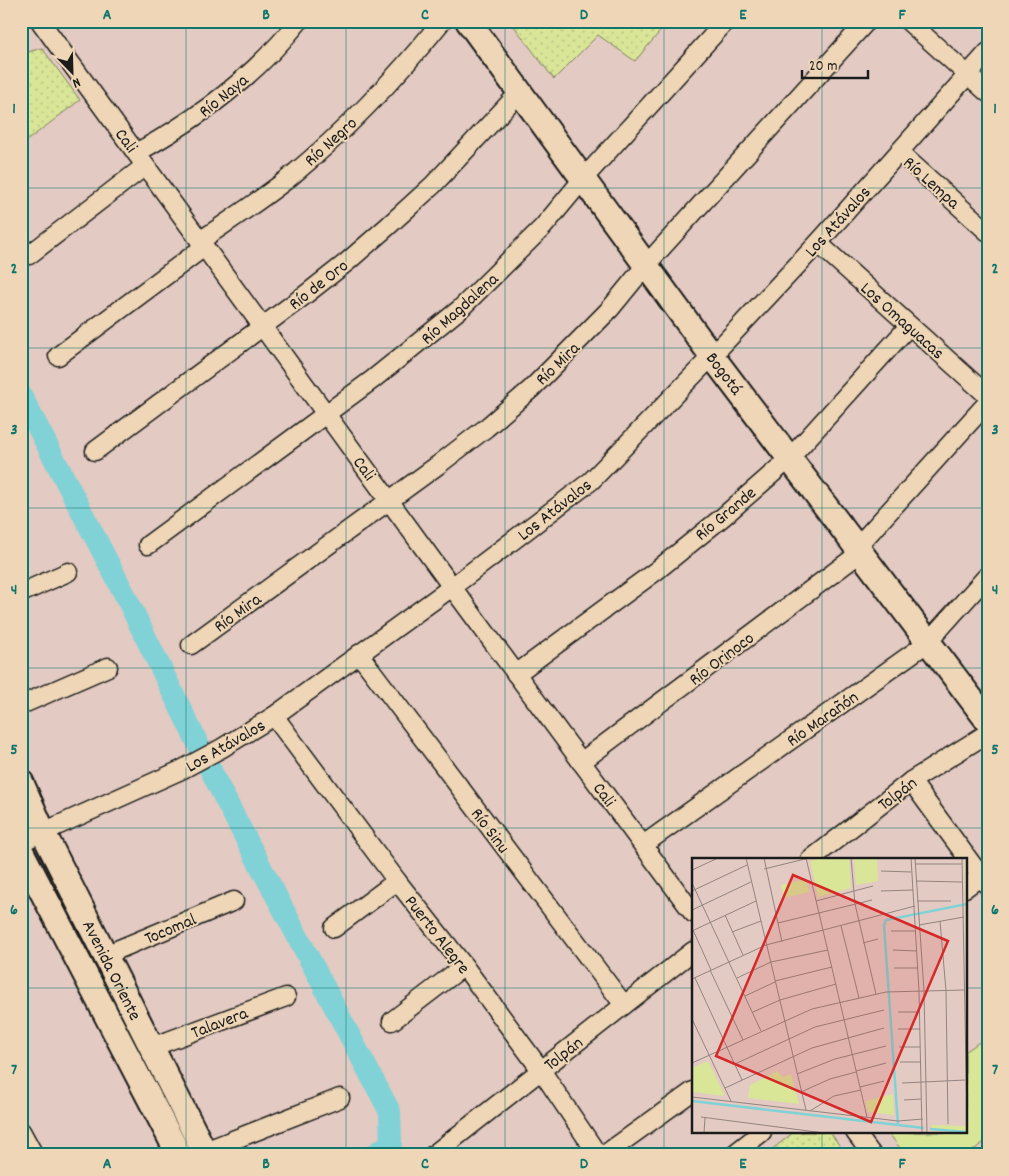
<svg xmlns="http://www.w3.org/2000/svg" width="1009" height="1176" viewBox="0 0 1009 1176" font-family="Dekko,sans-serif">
	<defs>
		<pattern id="park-dots" width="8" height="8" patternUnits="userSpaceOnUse" patternTransform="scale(1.25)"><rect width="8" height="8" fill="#d9e597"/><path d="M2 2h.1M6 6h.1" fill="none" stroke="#bac482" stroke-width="1.8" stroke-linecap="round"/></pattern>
	</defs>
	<rect width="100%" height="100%" fill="#e3cac2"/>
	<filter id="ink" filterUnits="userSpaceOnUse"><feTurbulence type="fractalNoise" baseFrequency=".02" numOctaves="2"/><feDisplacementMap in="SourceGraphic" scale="10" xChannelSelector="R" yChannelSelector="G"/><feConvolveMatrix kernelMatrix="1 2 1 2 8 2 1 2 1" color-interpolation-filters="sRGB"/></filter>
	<g filter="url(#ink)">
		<!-- park -->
		<g fill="url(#park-dots)" stroke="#7a805a">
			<path d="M510 21H669L635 61 598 35 554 79Z"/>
			<path d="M42 48 80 100 21 145V54Z"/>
			<path d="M794 1132H830L846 1155H765Z"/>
		</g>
		<!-- pitch -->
		<path fill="#d9e597" stroke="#7a805a" d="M988 1036V1139L967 1155H905L888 1132H965V1052Z"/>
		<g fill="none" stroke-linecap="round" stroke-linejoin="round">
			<!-- canal -->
			<path stroke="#80d2d6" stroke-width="22" d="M21 395 124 593 223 795 390 1112 391 1143 374 1155"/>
			<defs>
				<g id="street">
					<path d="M40 21 452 587 693 913"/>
					<path d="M908 21 988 93"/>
					<path d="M899 152 988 232"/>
					<path d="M136 153C198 119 254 77 299 21"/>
					<path d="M200 241C230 220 261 200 290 177 347 130 396 78 442 21"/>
					<path d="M818 243 988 396"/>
					<path d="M29 255 145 166"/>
					<path d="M58 356 204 247"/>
					<path d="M95 451 305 295 347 262 387 227 433 185 520 92"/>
					<path d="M148 545 372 380 460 309 543 227 583 179 726 21"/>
					<path d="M857 547 988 402"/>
					<path d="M21 593 68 572"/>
					<path d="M191 645 438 465 486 428 531 389 610 309 646 265 867 21"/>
					<path d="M359 654 624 1005"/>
					<path d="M516 674 656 571 724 516 789 459 909 326"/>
					<path d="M21 705 108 667"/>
					<path d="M274 716 397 881 464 966 541 1070 598 1155"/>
					<path d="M581 762 860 553"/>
					<path d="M911 781 988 886"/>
					<path d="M21 842 181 770 222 748 274 716 452 587 591 481 712 356 818 243 988 52"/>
					<path d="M643 845 927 643 988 575"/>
					<path d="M810 860 911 781 988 733"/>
					<path d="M965 888 981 876"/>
					<path d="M334 928 397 881"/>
					<path d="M105 955 234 901"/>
					<path d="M392 1021 464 966"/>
					<path d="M152 1047 286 997"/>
					<path d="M21 1131 34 1155"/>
					<path d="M855 1132 872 1155"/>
					<path d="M205 1151 340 1098"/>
					<path d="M433 1155 693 951"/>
					<path d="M604 1155 693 1091"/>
					<path d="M733 1155 762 1132"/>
				</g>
				<g id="secondary">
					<path id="s1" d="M468 21 712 356 988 721"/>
					<path id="s2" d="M21 782 43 832 206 1155"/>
					<path d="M21 851 179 1155"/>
				</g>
			</defs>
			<!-- street casing -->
			<use href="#street" stroke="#1c1c1c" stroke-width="21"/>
			<!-- secondary casing -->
			<use href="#secondary" stroke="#1c1c1c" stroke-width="28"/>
			<!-- street -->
			<use href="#street" stroke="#eed6b6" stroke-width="18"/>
			<!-- secondary -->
			<use href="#secondary" stroke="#eed6b6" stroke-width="24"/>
		</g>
	</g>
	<!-- grid -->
	<path fill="none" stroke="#0f766e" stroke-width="1" stroke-opacity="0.55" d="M186 21V1155M346 21V1155M505 21V1155M664 21V1155M822 21V860M21 188H988M21 348H988M21 508H988M21 668H988M21 828H988M21 988H693M965 988H988M822 1132V1155"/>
	<g text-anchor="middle" stroke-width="4" stroke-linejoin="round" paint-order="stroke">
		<!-- street labels -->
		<g font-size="18" fill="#1c1c1c" stroke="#eed6b6">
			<text transform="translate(223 95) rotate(-39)" y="6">Río Naya</text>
			<text transform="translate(127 140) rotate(54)" y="6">Cali</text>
			<text transform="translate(330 141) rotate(-42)" y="6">Río Negro</text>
			<text transform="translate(932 182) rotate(42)" y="6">Río Lempa</text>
			<text transform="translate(837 221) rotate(-48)" y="6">Los Atávalos</text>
			<text transform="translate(318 284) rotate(-38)" y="6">Río de Oro</text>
			<text transform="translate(459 308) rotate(-42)" y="6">Río Magdalena</text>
			<text transform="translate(903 320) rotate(42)" y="6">Los Omaguacas</text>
			<text transform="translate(557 363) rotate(-44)" y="6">Río Mira</text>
			<text dy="6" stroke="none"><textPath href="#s1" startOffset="436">Bogotá</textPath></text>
			<text transform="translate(365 468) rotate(54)" y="6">Cali</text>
			<text transform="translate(554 509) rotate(-38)" y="6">Los Atávalos</text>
			<text transform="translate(725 513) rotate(-40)" y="6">Río Grande</text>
			<text transform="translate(237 612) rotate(-36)" y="6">Río Mira</text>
			<text transform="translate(721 658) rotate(-37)" y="6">Río Orinoco</text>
			<text transform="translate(822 718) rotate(-35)" y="6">Río Marañón</text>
			<text transform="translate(225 745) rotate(-30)" y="6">Los Atávalos</text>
			<text transform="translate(897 793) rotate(-37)" y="6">Tolpán</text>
			<text transform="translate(605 794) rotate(54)" y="6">Cali</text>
			<text transform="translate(491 830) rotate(53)" y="6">Río Sinu</text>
			<text transform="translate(170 928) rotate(-23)" y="6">Tocomal</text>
			<text transform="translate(438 934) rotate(52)" y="6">Puerto Alegre</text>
			<text dy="6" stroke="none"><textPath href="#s2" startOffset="209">Avenida Oriente</textPath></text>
			<text transform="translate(219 1022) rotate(-21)" y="6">Talavera</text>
			<text transform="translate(563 1053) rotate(-38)" y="6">Tolpán</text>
		</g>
	</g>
	<!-- overview -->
	<g transform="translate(692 858)">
		<rect width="275" height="275" fill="#e3cac2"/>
		<path d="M130 0H157L159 30 126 39 118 3ZM162 0H185L186 23 164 27ZM273 0H275V195ZM16 203 33 238 0 234V210ZM86 213 90 219 99 216 107 246 56 240 58 227ZM201 236 202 257 176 254 174 243ZM239 267 275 268V274L240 271Z" fill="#d9e597"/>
		<path d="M114 21 117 34 92 40 89 27Z" fill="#d9e597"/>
		<path fill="none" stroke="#80d2d6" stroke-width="2.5" d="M0 243 232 270M206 267 192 67 194 62 275 46M238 271 275 274"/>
		<path fill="none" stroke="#938480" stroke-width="1" d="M54 0 114 252M72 0 90 84M114 0 175 259M159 0 163 46 184 136M219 0 227 133 230 275M223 0 232 133 235 275M270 0 275 264M223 6H270M72 11 117 0M0 12 26 0M189 13 219 14M224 23 270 24M0 25 69 173M0 33 55 7M189 33 221 32M124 43 181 28M225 43H259M0 52 59 24M33 57 51 97M248 63 254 133 256 266M86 65 180 42M227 67 272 59M149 68 167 140M1 72 19 112M0 73 64 43M199 73H223M40 74 69 63M171 85 186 81M201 92 225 93M202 110H226M18 112 51 182M3 120 50 222M45 120 79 104 136 92M0 121 74 87 223 48M83 123 140 109M53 138 83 124M61 154 88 142 144 126M206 154H228M0 161 39 243M206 171H228M207 189H228M208 204H229M0 205 120 151 194 134 272 132M43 206 123 169 192 152M164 213 194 205M105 216 143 201 194 188M210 225 273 222M168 229 192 223M33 230 120 190 192 170M109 234 138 221 164 214M0 239 206 263 231 261M212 242 229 241M118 253 142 238 169 232M9 259 132 275M12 275 13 260"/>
		<path fill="#d62828" fill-opacity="0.15" stroke="#d62828" stroke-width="2.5" d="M101 17 256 83 179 264 24 198Z"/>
		<rect width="275" height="275" fill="none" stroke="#1c1c1c" stroke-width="2.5"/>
	</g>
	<!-- margin -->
	<rect width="1009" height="1176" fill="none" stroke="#eed6b6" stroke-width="55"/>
	<!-- north arrow -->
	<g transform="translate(72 72) rotate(157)" stroke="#eed6b6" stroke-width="4" paint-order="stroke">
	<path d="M0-4L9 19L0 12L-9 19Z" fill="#1c1c1c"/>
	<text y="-8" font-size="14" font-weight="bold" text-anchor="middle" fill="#1c1c1c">N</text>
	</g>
	<!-- scale -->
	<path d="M802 70v8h66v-8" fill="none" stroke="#1c1c1c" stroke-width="2.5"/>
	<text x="809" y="70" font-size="15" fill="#1c1c1c" stroke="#eed6b6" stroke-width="4" paint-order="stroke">20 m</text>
	<rect x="28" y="28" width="954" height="1120" fill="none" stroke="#0f766e" stroke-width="2"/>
	<g font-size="16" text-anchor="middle" font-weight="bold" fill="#0f766e">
		<text x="107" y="19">A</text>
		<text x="266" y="19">B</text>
		<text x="425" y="19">C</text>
		<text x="584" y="19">D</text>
		<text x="743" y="19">E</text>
		<text x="902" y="19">F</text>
		<text x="14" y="113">1</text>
		<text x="995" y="113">1</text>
		<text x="14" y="273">2</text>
		<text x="995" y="273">2</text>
		<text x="14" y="434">3</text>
		<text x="995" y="434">3</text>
		<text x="14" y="594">4</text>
		<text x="995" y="594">4</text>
		<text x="14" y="754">5</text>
		<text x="995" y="754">5</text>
		<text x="14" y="914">6</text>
		<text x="995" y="914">6</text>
		<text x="14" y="1074">7</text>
		<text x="995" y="1074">7</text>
		<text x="107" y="1168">A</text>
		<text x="266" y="1168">B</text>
		<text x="425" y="1168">C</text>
		<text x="584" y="1168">D</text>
		<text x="743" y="1168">E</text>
		<text x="902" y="1168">F</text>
	</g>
</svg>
